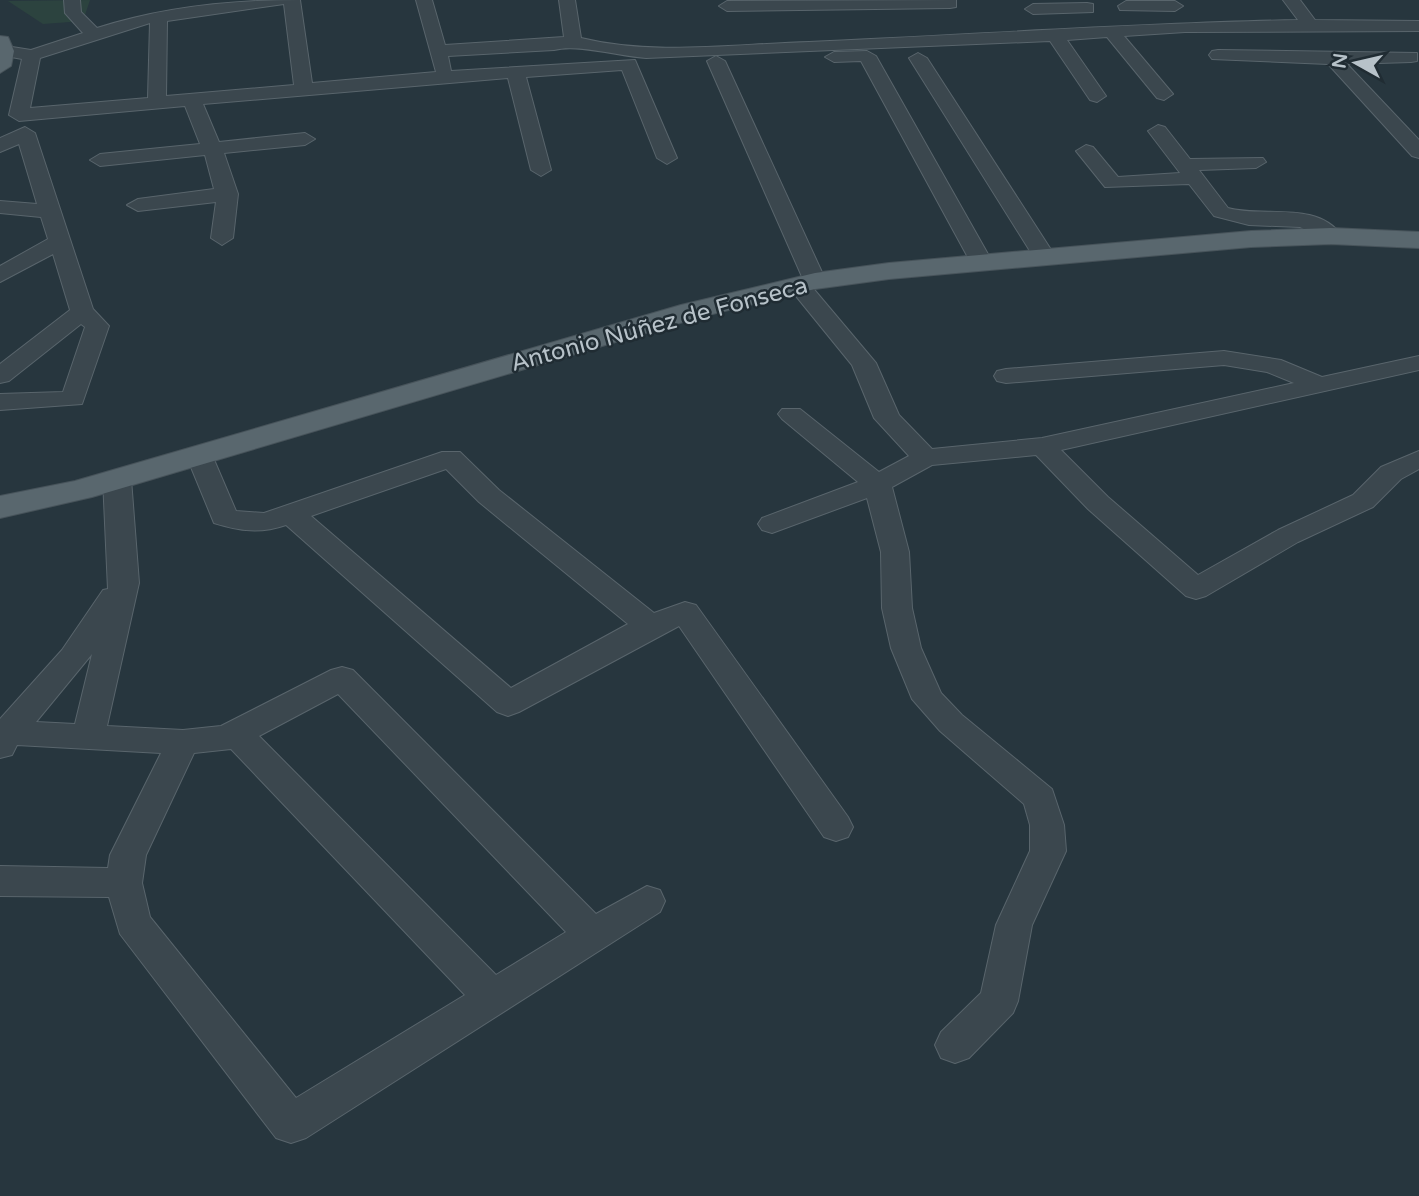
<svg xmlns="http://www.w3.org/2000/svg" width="1419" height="1196" viewBox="0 0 1419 1196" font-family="'Varela Round',sans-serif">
	<rect width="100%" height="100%" fill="#27363e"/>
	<!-- green -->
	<path fill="#2c433f" d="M90 0 83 21 43 24 8 1Z"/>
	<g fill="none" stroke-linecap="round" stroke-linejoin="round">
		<defs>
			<g id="minor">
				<path d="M64 0H80L81 12 97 28C163 7 231 0 300 0L312 83 436 72 416 0H432L445 45 564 37 559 0H575L581 38C654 56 734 44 809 42 972 35 1134 23 1298 20L1283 0H1300L1315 20 1419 21V31L1185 32 1124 36 1173 94 1164 100 1157 98 1107 37 1067 40 1106 96 1097 102 1090 100 1050 41 646 58C619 56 578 44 554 50L448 56 451 71 635 60 677 158 667 164 657 158 622 70 526 77 551 170 541 176 531 170 508 78 203 104 219 142 305 133 315 139 305 145 224 153 238 194 233 238 222 245 211 238 216 202 138 211 127 205 138 199 214 189 205 155 100 166 90 160 100 154 200 144 185 106 19 121 9 115 22 59 6 56 3 52 12 47 31 50 83 33 65 13ZM284 4 294 85 166 96 167 21ZM150 23 148 98 30 108 40 58Z"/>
				<path d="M956 0V7L950 8 727 11 719 6 727 1Z"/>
				<path d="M1126 1H1175L1183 6 1175 11 1120 10 1118 6Z"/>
				<path d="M1087 3 1093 4V12L1033 14 1025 9 1033 4Z"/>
				<path d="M1218 50 1417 53V61L1411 62 1347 64 1419 140V158L1412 156 1328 64 1212 59 1209 55 1212 51Z"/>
				<path d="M867 51 876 56 993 263 990 268 982 270 971 263 861 61 834 62 825 57 834 52Z"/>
				<path d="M918 53 927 58 1057 259 1054 264H1038L1035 259 909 58Z"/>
				<path d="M716 56 725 61 826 281 823 286 812 287 876 363 899 415 932 449 1042 438 1294 383 1267 372 1224 365 1006 383 997 381 994 376 997 371 1006 369 1224 351 1281 360 1322 377 1419 356V370L1061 450 1108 497 1198 575 1278 530 1353 495 1381 467 1419 451V469L1401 479 1373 507 1298 542 1206 596 1196 599 1186 596 1088 509 1036 455 932 465 892 487 909 552 912 608 921 648 941 693 962 715 1052 789 1064 825 1066 851 1032 925 1018 1001 1013 1013 969 1058 955 1063 941 1058 935 1045 941 1032 981 993 996 925 1030 851V825L1024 804 940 731 912 699 891 648 882 608 881 552 867 498 772 533 762 530 758 524 762 518 858 482 782 419 778 414 782 409H800L879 472 909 456 874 418 852 365 787 285 790 280 803 279 707 61Z"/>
				<path d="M1158 125 1165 127 1190 159 1263 158 1266 162 1256 168 1199 170 1228 208C1263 218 1317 200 1342 236L1331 243 1300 227 1249 225 1214 216 1189 184 1105 187 1076 151 1086 145 1093 147 1118 177 1180 173 1148 131Z"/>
				<path d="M25 127 35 133 93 309 109 326 82 404 0 410V394L63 392 85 327 81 324 9 381 0 383V364L70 310 53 254 0 282V266L48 239 41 217 0 213V201L37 204 19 144 0 152V138Z"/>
				<path d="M199 447 208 449 212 455 236 511 264 513 442 452H460L499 490 654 613 685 602 696 605 848 817 853 827 848 837 836 841 824 837 679 626 519 712 508 716 497 712 286 525C260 534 240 531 214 523L186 455 190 449ZM446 469 479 502 628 624 511 688 311 516Z"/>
				<path d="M117 471 127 473 131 479 139 583 107 726 183 730 221 726 331 670 342 667 353 670 596 914 647 886 660 890 665 901 660 912 306 1138 291 1143 276 1138 120 934 109 897 0 896V866L108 868 110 855 161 753 17 745 12 755 0 758V719L62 650 103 590 108 589 103 479 107 473ZM92 654 75 724 36 722ZM338 694 566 932 496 975 259 736ZM231 749 465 995 296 1098 150 917 142 883 146 855 194 753Z"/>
			</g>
			<g id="major">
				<path d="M0 36 8 37 14 51 11 66 0 73Z"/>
				<path d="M1331 228 1419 232V248L1331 244 1251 247 889 279 815 289 700 317 92 497 0 518V496L75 481 681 305 815 273 889 263 1251 231Z"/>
			</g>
		</defs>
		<!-- minor casing -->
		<use href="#minor" stroke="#59656c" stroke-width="2"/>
		<!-- major casing -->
		<use href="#major" stroke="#47535a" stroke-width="2"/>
		<!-- minor -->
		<use href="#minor" fill="#3b474e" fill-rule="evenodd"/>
		<!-- major -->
		<use href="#major" fill="#59676e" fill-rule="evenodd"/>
	</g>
	<g text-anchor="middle" stroke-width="5" stroke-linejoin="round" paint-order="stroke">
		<!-- street labels -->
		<g font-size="24" fill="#b7c2c9" stroke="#202c33">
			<text transform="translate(659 324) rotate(-15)" y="8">Antonio Núñez de Fonseca</text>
		</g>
	</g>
	<!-- north arrow -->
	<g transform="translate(1356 63) rotate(278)" stroke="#202c33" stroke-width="5" paint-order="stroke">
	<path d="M0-5L12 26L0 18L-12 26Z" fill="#b7c2c9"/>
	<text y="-10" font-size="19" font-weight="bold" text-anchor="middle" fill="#b7c2c9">N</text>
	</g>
</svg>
